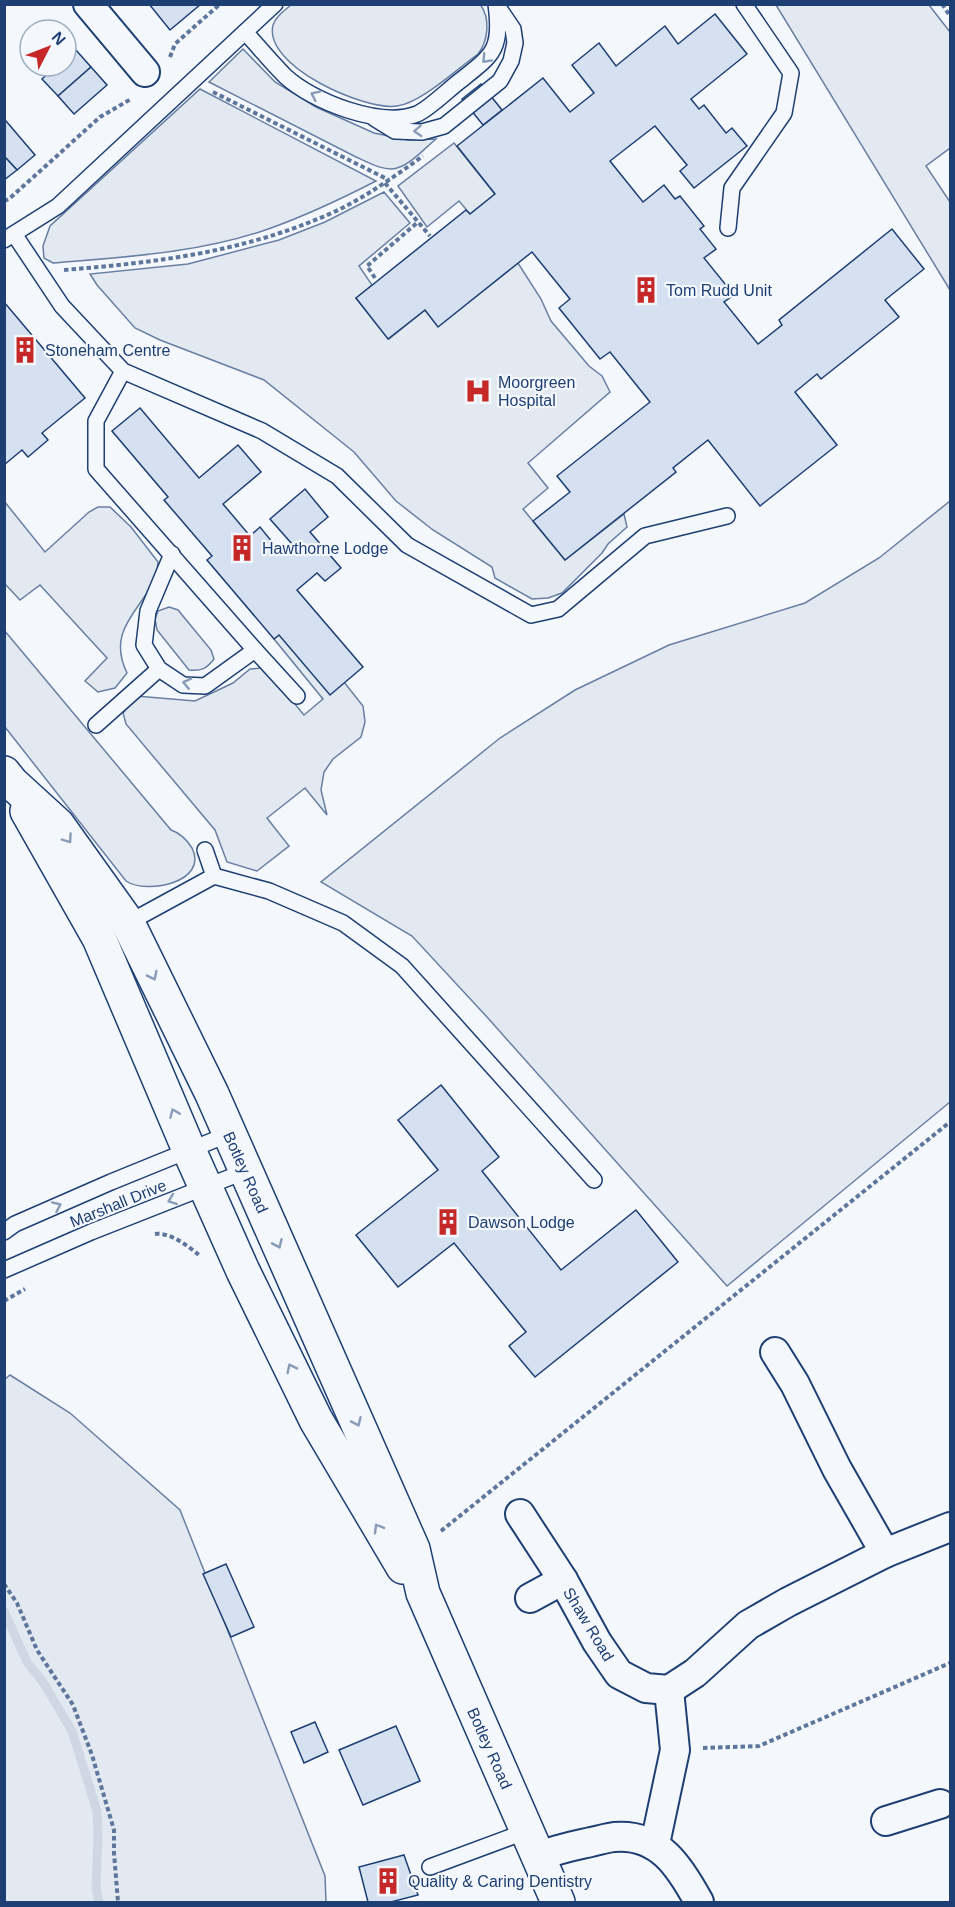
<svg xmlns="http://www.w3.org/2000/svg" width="955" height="1907" viewBox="0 0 955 1907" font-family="Arial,sans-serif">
	<rect width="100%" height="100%" fill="#f4f7fb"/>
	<!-- green -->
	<g fill="#e3e9f0" stroke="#687fa3" stroke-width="1.5">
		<path d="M480 4C491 19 488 41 478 54 457 69 421 103 397 106 365 111 263 66 273 25 276 16 284 11 291 5Z"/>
		<path d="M776 5H929L950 32V148L926 166 950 202V290Z"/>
		<path d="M243 49 275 82 316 107 374 133 408 140 436 139C425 148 411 164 397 168 385 172 367 162 356 157L209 82Z"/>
		<path d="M200 89 376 181C341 199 307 215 271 228 202 253 125 257 53 263L44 258 43 246 50 226Z"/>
		<path d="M454 143 495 194 470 214 459 201 427 227 398 186Z"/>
		<path d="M384 192 410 223 359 266 372 285 356 298 389 339 425 310 438 326 518 263 541 299 551 321 589 366 602 376 610 392 528 463 548 488 523 509 565 560 624 514 627 527 608 544 602 553 562 593 548 598 532 599 495 578 492 567 433 530 396 501 354 452 264 380 160 340 135 328 97 285 90 274 188 264 279 240 325 222Z"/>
		<path d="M4 501 45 552 89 512 98 507H110L131 527 158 562C156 604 102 622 127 673L115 688 98 692 85 681 107 658 40 585 20 600 5 584Z"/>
		<path d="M950 501V1102L727 1286 487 1017 412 936 321 882 500 738 575 690 669 645 805 603 879 558Z"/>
		<path d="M169 607 178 610 211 650 214 659C206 669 202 671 189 670L157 630 155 619 158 611Z"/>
		<path d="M4 630 171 830C180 833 187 840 192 848 209 882 147 895 126 881L5 727Z"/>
		<path d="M279 635 344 682 363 706 365 722 361 737 333 759 324 772 321 790 327 815 305 788 267 818 289 846 257 871 227 862 215 830 126 724 123 713 136 696 195 701 233 683 250 669 261 668 269 673 304 715 323 699 274 639Z"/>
		<path d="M10 1375 70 1413 180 1510 325 1876 326 1902H5L4 1380Z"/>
	</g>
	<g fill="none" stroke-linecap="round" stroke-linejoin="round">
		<!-- stream -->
		<path stroke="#cfd7e4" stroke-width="9" d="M4 1611 27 1662 43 1682 72 1731 97 1811 98 1834 96 1888 99 1902"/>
	</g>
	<!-- building -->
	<g fill="#d5e0f0" stroke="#1d3f73" stroke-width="1.5">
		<path d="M149 4H201L170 30Z"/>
		<path d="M715 14 747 54 691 99 699 109 704 105 726 133 732 128 747 146 694 188 680 171 687 165 655 126 610 161 643 202 664 185 675 199 680 196 704 226 700 229 716 249 704 258 734 295 724 302 758 344 782 325 779 320 892 229 924 269 885 300 899 317 821 379 817 374 795 392 837 445 760 506 708 440 673 468 676 472 565 560 533 521 570 492 557 476 650 402 610 352 600 359 559 308 570 299 532 252 438 327 425 310 388 339 356 298 466 210 470 214 495 194 457 146 543 78 570 112 594 93 572 65 599 43 616 66 665 26 678 44Z"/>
		<path d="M75 49 91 67 58 96 42 79 56 66H66V57Z"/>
		<path d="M91 67 107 85 74 114 58 96Z"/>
		<path d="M481 84 502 110 483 125 462 99Z"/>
		<path d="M6 121 35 155 17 170 4 156V122Z"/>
		<path d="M4 156 17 170 4 180Z"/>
		<path d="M4 302 85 398 42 433 48 440 28 457 22 450 4 465Z"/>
		<path d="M140 408 199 478 238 445 261 472 223 504 250 536 260 527 281 553 292 544 270 519 305 489 328 517 310 532 341 568 325 581 317 573 297 590 363 667 330 695 279 635 274 639 207 560 212 556 164 500 168 497 112 431Z"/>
		<path d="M441 1085 499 1157 482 1171 561 1270 636 1210 678 1262 535 1377 509 1346 526 1332 454 1243 398 1287 356 1235 438 1170 398 1120Z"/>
		<path d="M226 1564 254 1627 231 1637 203 1574Z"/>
		<path d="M315 1722 328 1752 304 1763 291 1732Z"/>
		<path d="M396 1726 420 1781 363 1805 339 1750Z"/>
		<path d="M404 1855 418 1895 391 1902H368L359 1867Z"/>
	</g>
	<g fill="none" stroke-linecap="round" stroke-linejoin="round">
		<defs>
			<g id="service">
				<path d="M245 32C258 46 271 62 285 76 313 102 381 128 417 114 429 109 449 89 461 80 494 54 502 49 496 4"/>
				<path d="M374 118 395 131 422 132 444 126 500 81 511 61 515 43 513 29 498 7"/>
				<path d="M728 228 732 188 784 113 791 73 744 4"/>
				<path d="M14 234 62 306 123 371 262 431 337 476 407 545 531 615 558 609 645 536 727 516"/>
				<path d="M4 240 58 206 275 4"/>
				<path d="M123 371 96 421V469L255 650 297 696"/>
				<path d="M172 554 148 611 144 645 159 669 183 685 205 686 255 650"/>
				<path d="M96 725 159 669"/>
				<path d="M205 850 214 876"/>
				<path d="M126 924 214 876 269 891 343 923 402 966 594 1180"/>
				<path d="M4 1232 15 1224 111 1182 229 1134"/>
				<path d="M4 1270 91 1232 246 1171"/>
				<path d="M430 1867 527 1831"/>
			</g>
			<g id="minor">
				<path d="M88 4 145 72"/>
				<path d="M775 1352 795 1384 837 1469 885 1553"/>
				<path d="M520 1514 563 1580 597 1642 619 1674 646 1688 669 1690"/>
				<path d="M530 1598 563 1580"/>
				<path d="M669 1690 695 1673 748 1625 788 1602 885 1553 950 1527"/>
				<path d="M886 1821 940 1804"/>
				<path d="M655 1844 675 1750 669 1690"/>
				<path d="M538 1857C556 1849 573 1846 591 1842 599 1840 607 1838 614 1837 659 1833 680 1867 699 1902"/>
			</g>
			<g id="secondary">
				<path d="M4 773 12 783 58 825 128 923 212 1094 413 1549 423 1593 558 1902"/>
				<path d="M27 811 99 938 189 1150 243 1271 316 1420 403 1567"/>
			</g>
		</defs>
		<!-- service casing -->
		<use href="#service" stroke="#1d3f73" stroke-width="18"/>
		<!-- minor casing -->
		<use href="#minor" stroke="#1d3f73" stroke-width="32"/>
		<!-- secondary casing -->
		<use href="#secondary" stroke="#1d3f73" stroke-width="36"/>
		<!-- path -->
		<g stroke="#5e769c" stroke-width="4" stroke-dasharray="4.5 3" stroke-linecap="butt">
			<path d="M942 4 950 16"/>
			<path d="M170 57 175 44 220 4"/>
			<path d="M213 92 389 180"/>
			<path d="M385 183 430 236"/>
			<path d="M4 201 9 199 100 117 131 99"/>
			<path d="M64 270C160 262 245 252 334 212 366 197 395 176 423 156"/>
			<path d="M375 278 367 266 418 222"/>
			<path d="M155 1234C170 1232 188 1246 199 1255"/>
			<path d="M4 1301 25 1289"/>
			<path d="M441 1531 950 1122"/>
			<path d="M4 1584 17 1603 37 1650 73 1705 92 1755 114 1830V1853L118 1902"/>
			<path d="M703 1748 759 1746 950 1663"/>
		</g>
		<!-- service -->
		<use href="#service" stroke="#f4f7fb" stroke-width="15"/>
		<!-- minor -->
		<use href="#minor" stroke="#f4f7fb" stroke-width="28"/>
		<!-- secondary -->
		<use href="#secondary" stroke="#f4f7fb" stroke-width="33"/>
	</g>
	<!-- one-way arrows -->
	<defs><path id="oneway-chevron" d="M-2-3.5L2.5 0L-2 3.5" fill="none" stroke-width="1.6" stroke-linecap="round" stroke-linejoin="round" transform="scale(1.5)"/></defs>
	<g stroke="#889bb7">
		<use href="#oneway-chevron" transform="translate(486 59) rotate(133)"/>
		<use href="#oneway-chevron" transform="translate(315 95) rotate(-154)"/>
		<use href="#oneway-chevron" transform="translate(418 131) rotate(177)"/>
		<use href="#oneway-chevron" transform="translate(187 683) rotate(-167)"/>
		<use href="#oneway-chevron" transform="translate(68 839) rotate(55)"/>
		<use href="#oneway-chevron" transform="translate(153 976) rotate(64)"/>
		<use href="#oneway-chevron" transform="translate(174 1113) rotate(-113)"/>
		<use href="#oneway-chevron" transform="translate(172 1200) rotate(159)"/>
		<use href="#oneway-chevron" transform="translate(57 1206) rotate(-24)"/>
		<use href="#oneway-chevron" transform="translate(278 1244) rotate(66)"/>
		<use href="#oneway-chevron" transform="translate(291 1368) rotate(-116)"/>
		<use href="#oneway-chevron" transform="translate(357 1422) rotate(66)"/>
		<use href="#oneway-chevron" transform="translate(378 1528) rotate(-120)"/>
	</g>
	<!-- icons -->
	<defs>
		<symbol id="building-bare" viewBox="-9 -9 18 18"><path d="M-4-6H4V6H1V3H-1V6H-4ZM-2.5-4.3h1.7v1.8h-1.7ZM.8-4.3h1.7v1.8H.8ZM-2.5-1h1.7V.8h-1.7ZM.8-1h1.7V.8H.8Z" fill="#c62828" stroke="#f4f7fb" stroke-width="2.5" paint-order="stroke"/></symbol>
		<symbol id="hospital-bare" viewBox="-9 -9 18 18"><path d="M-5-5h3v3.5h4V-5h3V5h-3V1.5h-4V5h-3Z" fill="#c62828" stroke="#f4f7fb" stroke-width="2.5" paint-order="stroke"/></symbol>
	</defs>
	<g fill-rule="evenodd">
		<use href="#building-bare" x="627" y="271" width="38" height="38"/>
		<use href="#building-bare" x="6" y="331" width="38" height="38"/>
		<use href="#hospital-bare" x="459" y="372" width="38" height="38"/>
		<use href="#building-bare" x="223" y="529" width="38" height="38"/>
		<use href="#building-bare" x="429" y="1203" width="38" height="38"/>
		<use href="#building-bare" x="369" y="1862" width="38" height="38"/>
	</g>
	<g text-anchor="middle" stroke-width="4.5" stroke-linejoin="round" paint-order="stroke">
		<!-- poi labels -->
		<g font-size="16" fill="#1d3f73" stroke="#f4f7fb" text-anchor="start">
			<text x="666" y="296">Tom Rudd Unit</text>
			<text x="45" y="356">Stoneham Centre</text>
			<text x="498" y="388">Moorgreen<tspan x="498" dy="18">Hospital</tspan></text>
			<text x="262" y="554">Hawthorne Lodge</text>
			<text x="468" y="1228">Dawson Lodge</text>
			<text x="408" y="1887">Quality &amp; Caring Dentistry</text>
		</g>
		<!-- street labels -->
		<g font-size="16" fill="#1d3f73" stroke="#f4f7fb">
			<text transform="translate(246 1172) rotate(66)" y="6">Botley Road</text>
			<text transform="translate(118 1203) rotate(-22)" y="6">Marshall Drive</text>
			<text transform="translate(589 1624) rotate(59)" y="6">Shaw Road</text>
			<text transform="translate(490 1748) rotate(66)" y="6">Botley Road</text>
		</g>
	</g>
	<!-- border -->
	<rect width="955" height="1907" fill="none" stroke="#1d3f73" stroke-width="12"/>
	<!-- north arrow -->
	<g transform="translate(48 48) rotate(48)"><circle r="28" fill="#f4f7fb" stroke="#9eadc5" stroke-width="1.5"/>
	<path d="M0-4.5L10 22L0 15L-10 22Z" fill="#c62828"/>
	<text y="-9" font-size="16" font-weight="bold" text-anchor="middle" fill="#1d3f73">N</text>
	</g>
</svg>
